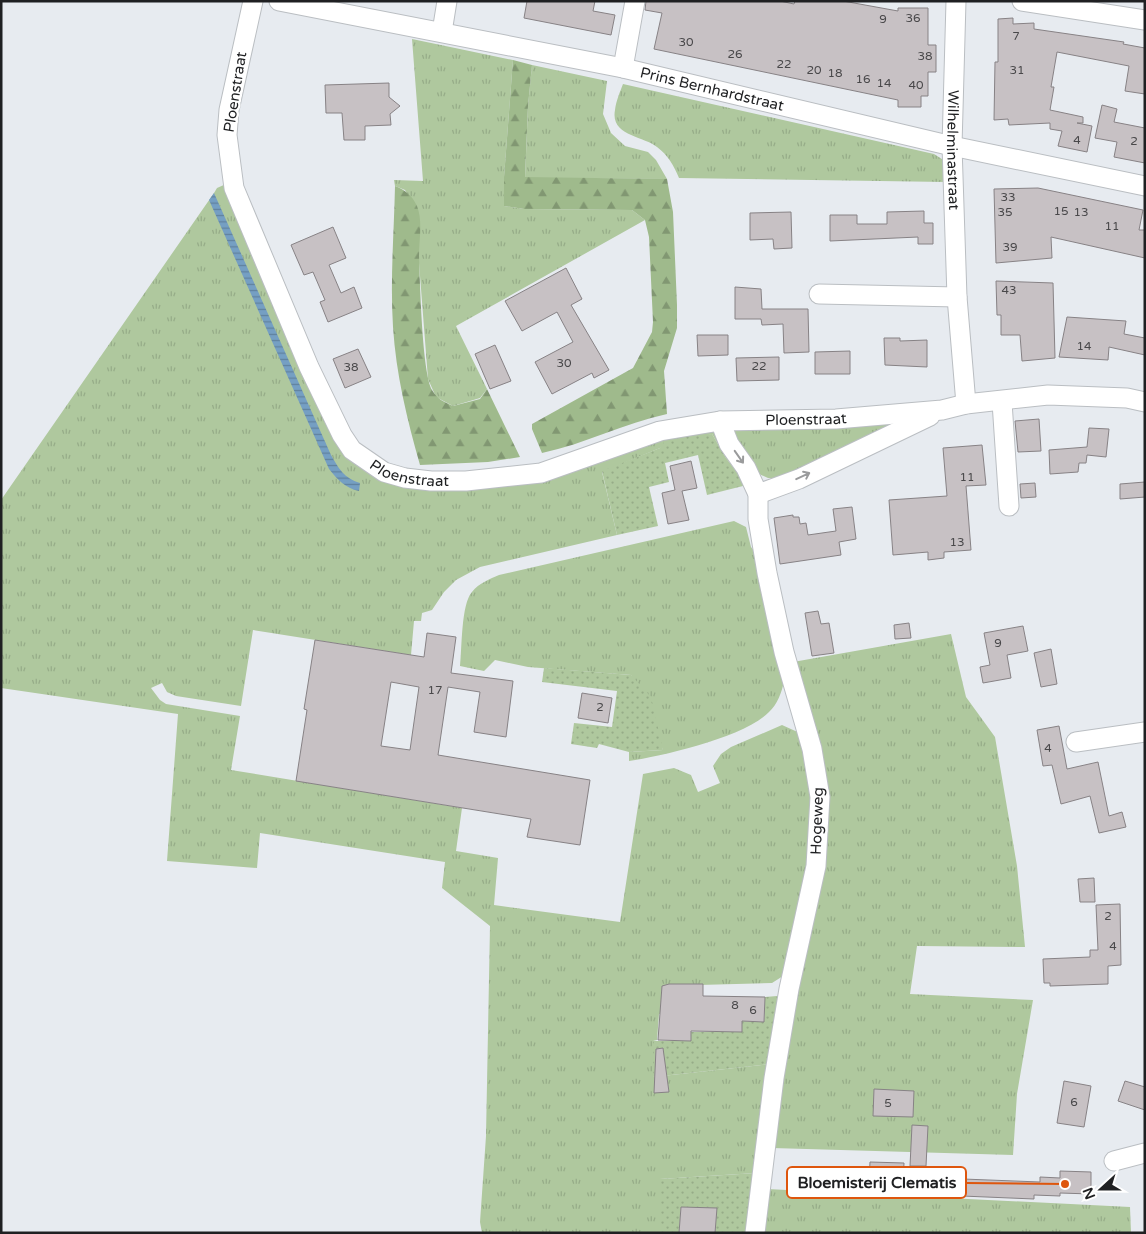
<svg xmlns="http://www.w3.org/2000/svg" width="1146" height="1234" viewBox="0 0 1146 1234" font-family="'Varela Round',sans-serif">
	<defs>
		<pattern id="grass-tufts" width="24" height="20" patternUnits="userSpaceOnUse" patternTransform="scale(1.25)"><rect width="24" height="20" fill="#afc89e"/><path d="M3 7l-1-3M5 7V3M7 7l1-3M15 17l-1-3M17 17v-4M19 17l1-3" fill="none" stroke="#96ac88"/></pattern>
		<pattern id="forest-firs" width="22" height="20" patternUnits="userSpaceOnUse" patternTransform="scale(1.25)"><rect width="22" height="20" fill="#9fba8c"/><path d="M5 1l3.5 6h-7zM16 11l3.5 6h-7z" fill="#819772"/></pattern>
		<pattern id="garden-dots" width="8" height="8" patternUnits="userSpaceOnUse" patternTransform="scale(1.25)"><rect width="8" height="8" fill="#afc89e"/><path d="M2 2h.1M6 6h.1" fill="none" stroke="#96ac88" stroke-width="1.8" stroke-linecap="round"/></pattern>
		<pattern id="water-rules" width="6" height="5" patternUnits="userSpaceOnUse" patternTransform="scale(1.25)"><rect width="6" height="5" fill="#759fc3"/><path d="M0 2.5h6" fill="none" stroke="#5f819e"/></pattern>
	</defs>
	<rect width="100%" height="100%" fill="#e7ebf0"/>
	<!-- grass -->
	<g fill="url(#grass-tufts)">
		<path d="M412 39 513 60 504 177V206L524 209 632 210 645 220 456 326 487 389 480 398 453 406 436 397 428 379 419 263V216L405 190 395 186 394 180 423 181Z"/>
		<path d="M532 65 607 81 603 114 611 133 625 146 648 152 656 160 667 179 525 178 528 106Z"/>
		<path d="M623 84 934 154 945 161 946 182 679 178C674 166 668 155 657 147 644 136 610 136 615 110 616 101 620 92 623 84Z"/>
		<path d="M226 184 347 453 469 487 627 445 709 430 715 432 743 478 726 458 712 434 660 448 602 472 617 535 480 567 456 580 444 592 432 610 422 613 421 621H414L411 655 253 630 241 706 176 696 167 692 162 683 151 688 160 700 166 704 240 716 231 770 462 808 456 851 498 858 494 905 620 922 643 774 674 768 691 775 698 792 720 783 713 766 721 754 731 747 782 725 802 734C805 747 810 761 812 775 819 843 799 911 783 976L772 983 662 986V1014H659L657 1040 653 1041V1077L771 1064 756 1173 660 1179V1233H482L480 1222 486 1136 490 926 442 888 445 862 260 833 257 868 167 861 178 714 1 688V500L214 193 217 188Z"/>
		<path d="M895 421 897 425 779 478H768L759 474 732 431 735 429Z"/>
		<path d="M734 521 746 527 751 547 758 556 784 681C782 692 777 705 769 712 745 737 663 756 629 761V752L663 750 631 675 528 667 495 660 484 671 460 666C462 649 461 604 472 592 479 583 490 579 499 575Z"/>
		<path d="M951 634 966 697 995 737 1017 866 1025 947 917 946 910 994 1033 1000 1017 1094 1013 1155 772 1148 798 972 820 863 793 662Z"/>
		<path d="M767 1189 1130 1207 1131 1233H761Z"/>
	</g>
	<!-- forest -->
	<g fill="url(#forest-firs)">
		<path d="M513 60 532 65 528 106 525 177 667 179 673 212 677 305V328L664 371 667 414C624 423 585 444 542 453L532 429V424L633 368 652 332 653 322 649 237 645 220 632 210 524 209 504 206V177Z"/>
		<path d="M395 186C405 190 412 195 417 206 423 221 419 240 419 256 420 281 422 372 432 390 437 399 444 402 453 406L480 399 487 389 520 457 488 462 420 465C407 419 396 374 393 327 390 280 394 233 395 186Z"/>
	</g>
	<!-- garden -->
	<g fill="url(#garden-dots)">
		<path d="M712 434 726 458 747 485 707 495 698 455 665 463 669 482 649 487 658 526 617 535 602 471 660 448 666 439Z"/>
		<path d="M544 668 631 675 651 697 663 750 629 752 599 744 597 748 571 744 574 723 612 727 617 691 542 682Z"/>
		<path d="M777 996 780 999 771 1064 653 1077V1041H691V1032H742V1021L764 1022 765 997Z"/>
		<path d="M756 1173 748 1233H715L716 1209 681 1207 679 1233H660V1179Z"/>
	</g>
	<!-- water -->
	<path fill="url(#water-rules)" d="M214 193 331 455C339 469 344 478 360 483L359 491C345 488 338 480 329 469L209 200Z"/>
	<!-- building -->
	<g fill="#c7c1c4" stroke="#878285" fill-rule="evenodd">
		<path d="M527 1H595L593 11 615 15 611 35 524 18Z"/>
		<path d="M646 1H780L794 4 795 1H843L898 11V8H928V45H936V72H928V96H921V107H898V100L654 49 662 13 645 10Z"/>
		<path d="M1013 18V24L1034 23V29L1124 42 1123 44 1145 48V94L1125 91 1129 66 1057 52 1051 87H1054L1050 110 1083 117V123H1077L1092 126 1087 152 1058 146 1062 131 1050 129V123L1009 125 1008 119 994 120 995 62H998V19Z"/>
		<path d="M389 83V97L400 106 390 114 391 125 365 126V140H344L342 113H326L325 85Z"/>
		<path d="M1102 105 1117 109 1114 122 1145 128V163L1114 157 1117 142 1095 138Z"/>
		<path d="M1038 188 1143 210 1139 230H1145V258L1051 237 1052 258 996 263 994 189Z"/>
		<path d="M924 211V223H933V244H918V237L830 241V215H857V224H887V212Z"/>
		<path d="M791 212 792 248 774 249 773 239 750 240V213Z"/>
		<path d="M333 227 346 258 329 265 341 293 354 287 362 308 328 322 320 302 325 300 313 272 304 275 291 245Z"/>
		<path d="M566 268 582 299 571 305 609 370 594 378 592 373 552 394 535 362 573 342 557 312 522 331 505 301Z"/>
		<path d="M996 281 1053 283 1055 358 1022 361 1020 335H1001V315H997Z"/>
		<path d="M735 287 761 289 762 309H808L809 352 784 353 783 324 762 325 761 319H735Z"/>
		<path d="M1067 317 1126 321 1124 334 1145 338V355L1109 347 1108 360 1059 357Z"/>
		<path d="M697 335H728V355L698 356Z"/>
		<path d="M884 338H900V341L927 340V367L885 365Z"/>
		<path d="M495 345 511 381 490 389 475 354Z"/>
		<path d="M358 349 371 377 345 388 333 359Z"/>
		<path d="M850 351V374H815V352Z"/>
		<path d="M779 357V380L737 381 736 358Z"/>
		<path d="M1039 419 1041 451 1018 452 1015 421Z"/>
		<path d="M1089 428 1109 429 1106 457 1087 455 1086 463H1079L1078 472 1050 474 1049 450 1087 447Z"/>
		<path d="M982 445 986 485 966 486 971 550 944 552V558L928 560V552L893 555 889 500 947 496 943 448Z"/>
		<path d="M691 461 697 488 682 491 689 520 668 524 662 493 675 490 670 466Z"/>
		<path d="M1145 482V497L1120 499V484Z"/>
		<path d="M1035 483 1036 497 1021 498 1020 484Z"/>
		<path d="M852 507 856 539 839 542 841 555 780 564 774 518 793 515V517H799L800 524 806 523 808 535 836 531 833 509Z"/>
		<path d="M818 611 821 624 829 623 834 653 812 656 805 613Z"/>
		<path d="M909 623 911 638 895 639 894 625Z"/>
		<path d="M1023 626 1028 651 1007 655 1011 678 983 683 980 667 990 665 984 633Z"/>
		<path d="M427 633 456 637 451 673 513 681 506 737 474 732 480 692 448 687 438 755 590 780 580 845 527 837 531 819 296 781 307 710 304 709 315 640 424 657ZM391 682 419 687 410 750 381 746Z"/>
		<path d="M1051 649 1057 684 1041 687 1034 653Z"/>
		<path d="M582 693 612 698 608 723 578 718Z"/>
		<path d="M1059 726 1067 769 1098 762 1109 816 1122 812 1126 827 1099 833 1090 796 1061 804 1052 765 1043 766 1037 730Z"/>
		<path d="M1094 878 1095 902H1080L1078 879Z"/>
		<path d="M1120 904 1121 965 1108 966V984L1050 986V983H1044L1043 959 1090 957V950H1098L1096 905Z"/>
		<path d="M669 984H703V996L765 997 764 1022 742 1021V1032L691 1031V1041L658 1040 662 986Z"/>
		<path d="M663 1048 669 1092 654 1093 656 1049Z"/>
		<path d="M1064 1081 1091 1086 1084 1127 1057 1123Z"/>
		<path d="M1125 1081 1145 1087V1110L1118 1101Z"/>
		<path d="M874 1089 914 1091 913 1117 873 1116Z"/>
		<path d="M912 1125 928 1126 926 1166H910Z"/>
		<path d="M870 1162 904 1163 903 1185 869 1183Z"/>
		<path d="M1060 1171 1091 1172V1194L1060 1193V1196L1034 1195V1199L962 1196 963 1179 1040 1182V1177L1060 1178Z"/>
		<path d="M681 1207 717 1208 715 1233H679Z"/>
	</g>
	<g fill="none" stroke-linecap="round" stroke-linejoin="round">
		<defs>
			<g id="minor">
				<path id="s1" d="M253 1 229 110 227 135 234 188 309 367 342 435 352 450 384 472 405 478 431 481H466L541 473 660 431 720 421 836 419 942 410 966 404 1048 395 1127 398 1145 402"/>
				<path id="s2" d="M279 1 623 68 952 146 1145 186"/>
				<path id="s3" d="M956 1 952 146 957 297 966 404"/>
				<path d="M1022 1 1145 20"/>
				<path d="M442 32 447 1"/>
				<path d="M623 68 635 1"/>
				<path d="M819 294 957 297"/>
				<path d="M1002 402 1009 506"/>
				<path d="M720 421 729 444 746 468 758 494V519L767 573 784 652 812 749 820 797 816 866 789 989 774 1078 755 1233"/>
				<path d="M758 494 799 479 930 416"/>
				<path d="M1076 742 1145 732"/>
				<path d="M1114 1161 1145 1153"/>
			</g>
		</defs>
		<!-- minor casing -->
		<use href="#minor" stroke="#babec2" stroke-width="21"/>
		<!-- minor -->
		<use href="#minor" stroke="#fff" stroke-width="19"/>
	</g>
	<!-- one-way arrows -->
	<defs><path id="oneway-shaft" d="M-6 0H5M1.5-3L5.5 0L1.5 3" fill="none" stroke-width="1.6" stroke-linecap="round" stroke-linejoin="round" transform="scale(1.25)"/></defs>
	<g stroke="#9a9b9c">
		<use href="#oneway-shaft" transform="translate(739 457) rotate(55)"/>
		<use href="#oneway-shaft" transform="translate(803 476) rotate(-25)"/>
	</g>
	<g text-anchor="middle" stroke-width="4.5" stroke-linejoin="round" paint-order="stroke">
		<!-- number labels -->
		<g font-size="12" fill="#49484a">
			<text x="913" y="22">36</text>
			<text x="883" y="23">9</text>
			<text x="1016" y="40">7</text>
			<text x="686" y="46">30</text>
			<text x="735" y="58">26</text>
			<text x="925" y="60">38</text>
			<text x="784" y="68">22</text>
			<text x="814" y="74">20</text>
			<text x="1017" y="74">31</text>
			<text x="835" y="77">18</text>
			<text x="863" y="83">16</text>
			<text x="884" y="87">14</text>
			<text x="916" y="89">40</text>
			<text x="1077" y="144">4</text>
			<text x="1134" y="145">2</text>
			<text x="1008" y="201">33</text>
			<text x="1061" y="215">15</text>
			<text x="1005" y="216">35</text>
			<text x="1081" y="216">13</text>
			<text x="1112" y="230">11</text>
			<text x="1010" y="251">39</text>
			<text x="1009" y="294">43</text>
			<text x="1084" y="350">14</text>
			<text x="564" y="367">30</text>
			<text x="759" y="370">22</text>
			<text x="351" y="371">38</text>
			<text x="967" y="481">11</text>
			<text x="957" y="546">13</text>
			<text x="998" y="647">9</text>
			<text x="435" y="694">17</text>
			<text x="600" y="711">2</text>
			<text x="1048" y="752">4</text>
			<text x="1108" y="920">2</text>
			<text x="1113" y="950">4</text>
			<text x="735" y="1009">8</text>
			<text x="753" y="1014">6</text>
			<text x="1074" y="1106">6</text>
			<text x="888" y="1107">5</text>
		</g>
		<!-- street labels -->
		<g font-size="15" fill="#1f2022" stroke="#fff">
			<text dy="5" stroke="none"><textPath href="#s2" startOffset="442">Prins Bernhardstraat</textPath></text>
			<text transform="translate(235 92) rotate(-81)" y="5">Ploenstraat</text>
			<text dy="5" stroke="none"><textPath href="#s3" startOffset="149">Wilhelminastraat</textPath></text>
			<text dy="5" stroke="none"><textPath href="#s1" startOffset="948">Ploenstraat</textPath></text>
			<text dy="5" stroke="none"><textPath href="#s1" startOffset="542">Ploenstraat</textPath></text>
			<text transform="translate(817 821) rotate(-88)" y="5">Hogeweg</text>
		</g>
	</g>
	<!-- callouts -->
	<path fill="none" stroke="#de560d" stroke-width="2" d="M1065 1184L966 1183"/>
	<circle fill="#de560d" stroke="#fff" stroke-width="2" cx="1065" cy="1184" r="5"/>
	<rect fill="#fff" stroke="#de560d" stroke-width="2" x="787" y="1167" width="179" height="31" rx="5"/>
	<g font-size="16" text-anchor="middle" font-weight="bold" fill="#1f2022">
		<text x="877" y="1188">Bloemisterij Clematis</text>
	</g>
	<!-- border -->
	<rect width="1146" height="1234" fill="none" stroke="#1f2022" stroke-width="5"/>
	<!-- north arrow -->
	<g transform="translate(1101 1189) rotate(249)" stroke="#ffffff" stroke-width="4" paint-order="stroke">
	<path d="M0-4L9 19L0 12L-9 19Z" fill="#1f2022"/>
	<text y="-8" font-size="14" font-weight="bold" text-anchor="middle" fill="#1f2022">N</text>
	</g>
</svg>
